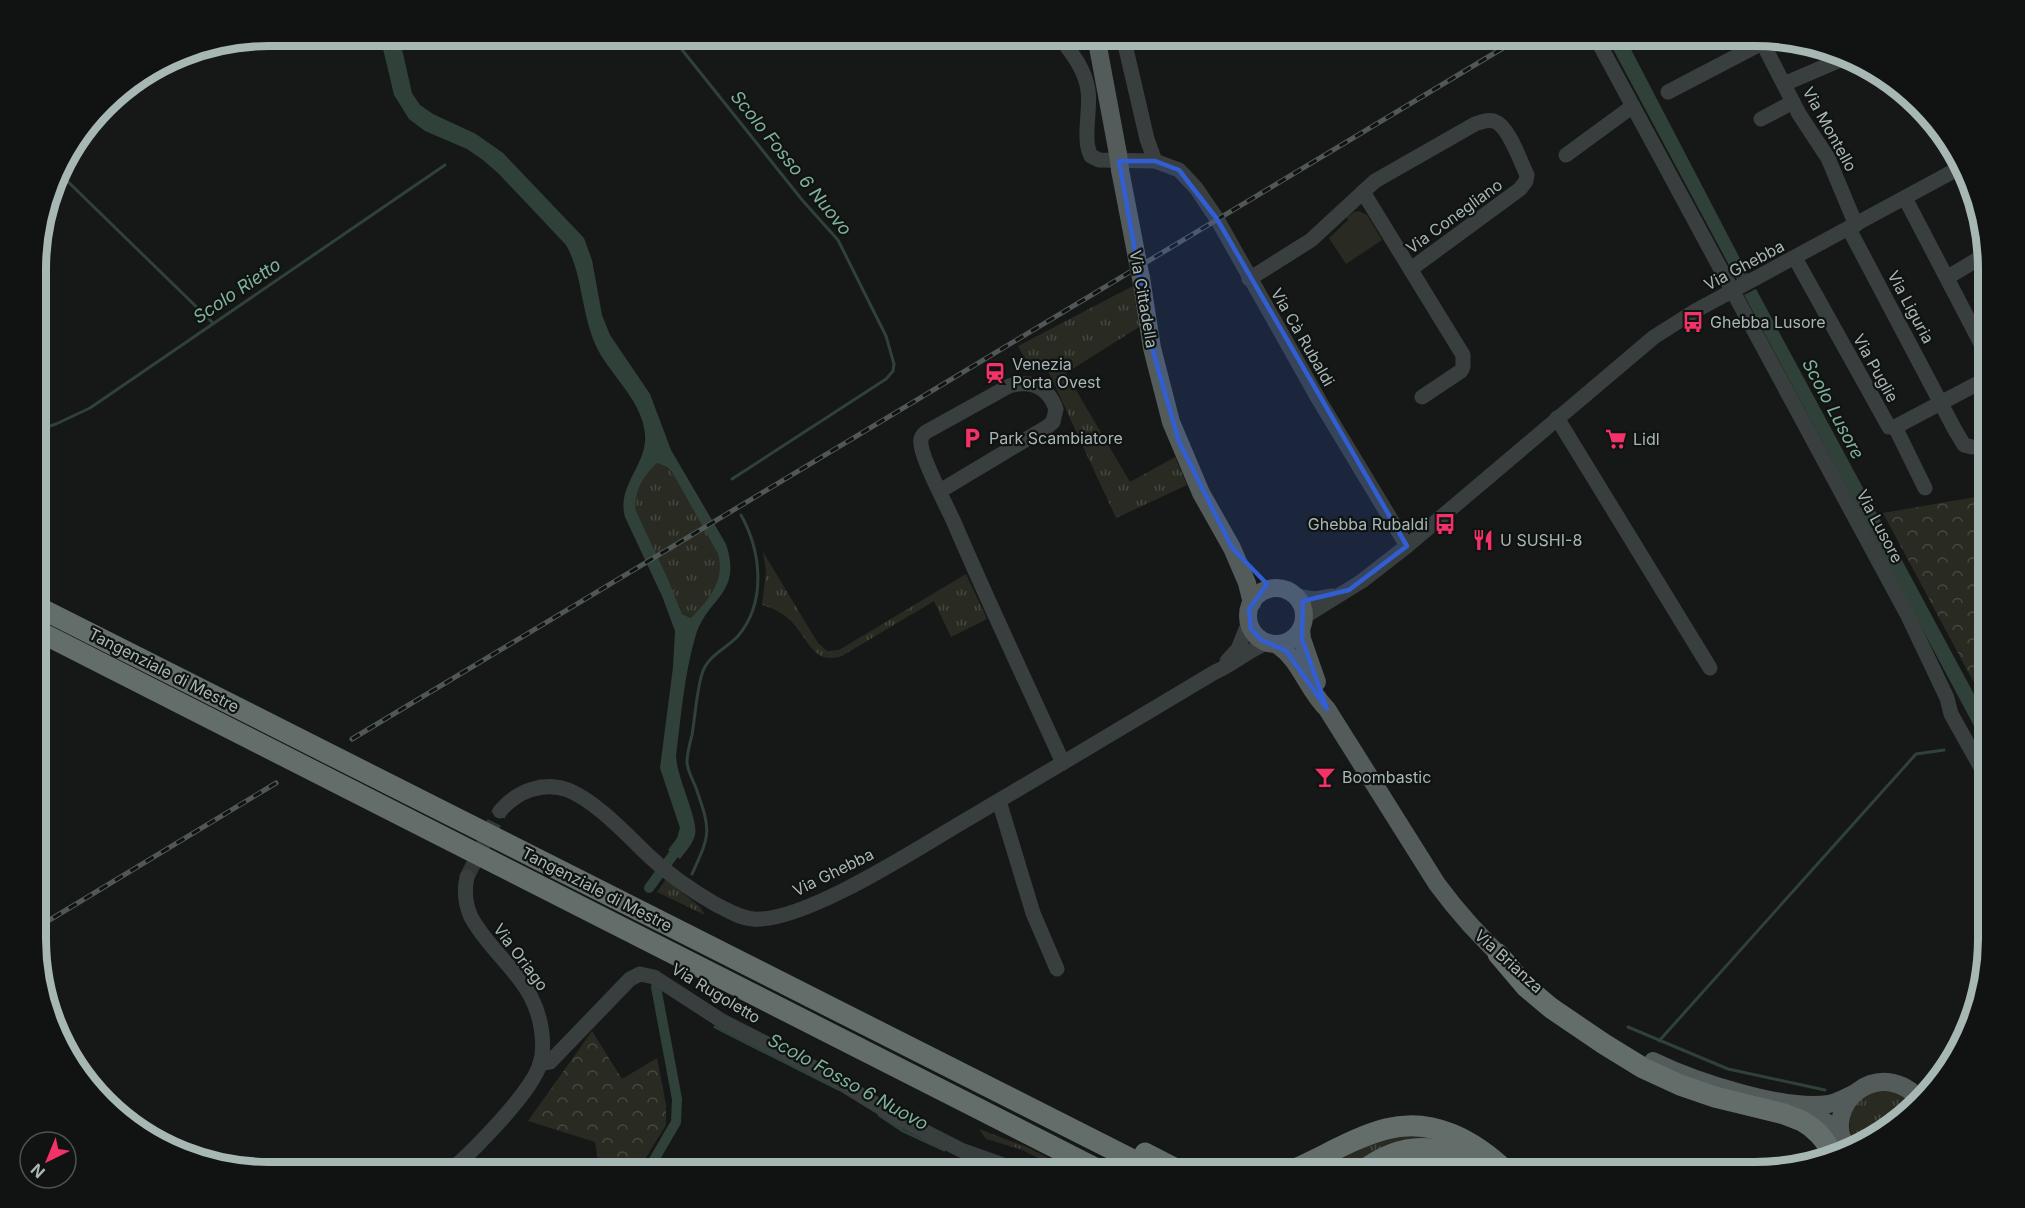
<svg xmlns="http://www.w3.org/2000/svg" width="2025" height="1208" viewBox="0 0 2025 1208" font-family="Inter,sans-serif">
	<defs>
		<pattern id="grass-tufts" width="24" height="20" patternUnits="userSpaceOnUse" patternTransform="scale(1.5)"><rect width="24" height="20" fill="#292b22"/><path d="M3 7l-1-3M5 7V3M7 7l1-3M15 17l-1-3M17 17v-4M19 17l1-3" fill="none" stroke="#454840"/></pattern>
		<pattern id="forest-crowns" width="20" height="18" patternUnits="userSpaceOnUse" patternTransform="scale(1.5)"><rect width="20" height="18" fill="#292b22"/><path d="M2 6a3 3 0 1 1 6 0M12 15a3 3 0 1 1 6 0" fill="none" stroke="#454840"/></pattern>
	</defs>
	<rect width="100%" height="100%" fill="#161818"/>
	<!-- grass -->
	<g fill="url(#grass-tufts)">
		<path d="M1133 286 1139 327 1066 373 1130 482 1175 457 1187 485 1116 518 1045 364 1031 370 1018 346Z"/>
		<path d="M657 463 667 467 672 472 718 554C725 580 709 599 692 618L682 614 668 579 636 512C633 493 644 475 657 463Z"/>
		<path d="M763 552 818 643 827 651 839 650 966 574 987 619 951 637 934 601 842 656C813 666 808 638 791 621 783 613 773 608 762 605L766 571Z"/>
		<path d="M666 879 700 907 705 915 657 892Z"/>
		<path d="M1873 1090 1900 1092 1916 1107 1873 1141 1856 1146C1843 1121 1851 1104 1873 1090Z"/>
		<path d="M979 1129 1029 1148 1076 1172H1066L1020 1149 986 1139Z"/>
		<path d="M1392 1135 1445 1138 1352 1169 1349 1172H1304Z"/>
		<path d="M1423 1157 1450 1160 1429 1172H1376L1397 1162Z"/>
	</g>
	<!-- forest -->
	<g fill="url(#forest-crowns)">
		<path d="M1975 497 1983 503 1988 524V674L1973 681 1883 513Z"/>
		<path d="M592 1031 622 1079 657 1058 666 1105V1125L637 1172H600L595 1142 528 1121Z"/>
	</g>
	<!-- green -->
	<path fill="#292b22" d="M1359 211 1367 215 1382 240 1346 264 1329 238 1348 220 1347 217 1354 212Z"/>
	<!-- water -->
	<g fill="#2f4138" fill-rule="evenodd">
		<path d="M380 36H399L412 93 420 105 433 114 476 134 503 153 584 238 592 260 602 315 610 335 650 394 671 450 726 544C743 596 706 597 695 638 684 676 681 717 676 756 677 779 699 820 695 835 693 844 685 852 680 859L668 850 677 838 680 828 660 768 673 667 675 631 662 596 625 517C616 486 648 464 645 434 642 401 613 378 598 350 581 317 583 274 566 245L499 174 483 160 467 149 425 131 409 119 394 95ZM657 463 667 467 672 472 718 554C725 580 709 600 691 618L682 614 668 579 636 511C633 493 644 475 657 463Z"/>
		<path d="M1606 36H1624L1748 274 1737 280Z"/>
		<path d="M1756 289 1989 722V754L1744 295Z"/>
	</g>
	<g fill="none" stroke-linecap="round" stroke-linejoin="round">
		<!-- stream -->
		<g stroke="#2f4138" stroke-width="3">
			<path d="M671 36 803 201 838 240 886 336 894 364 893 371 886 379 732 479"/>
			<path d="M58 172 213 323"/>
			<path d="M38 430 56 424 90 408 445 165"/>
			<path d="M692 874C711 833 711 831 696 788 693 780 687 770 687 762 687 753 690 743 692 735 695 718 697 686 703 671 709 655 727 648 738 636 767 602 761 551 741 515"/>
			<path d="M715 1027 838 1089"/>
			<path d="M1628 1027 1728 1069 1825 1090"/>
			<path d="M1659 1041 1916 754 1944 750"/>
			<path d="M879 1115 903 1131 944 1150"/>
		</g>
		<!-- canal -->
		<g stroke="#2f4138" stroke-width="10">
			<path d="M649 888 681 844"/>
			<path d="M647 1172 676 1122 677 1099 656 987"/>
		</g>
		<!-- minor-tunnel -->
		<path stroke="#333837" stroke-width="15" stroke-dasharray="15 8" stroke-linecap="butt" d="M467 877 500 811"/>
		<!-- minor -->
		<g stroke="#393f3e" stroke-width="15">
			<path d="M1059 36C1071 52 1085 69 1088 90 1091 109 1082 140 1091 156L1099 160 1155 161 1179 170 1196 188 1217 219 1319 400 1407 546"/>
			<path d="M1123 36 1147 139 1155 161"/>
			<path d="M1482 36 1483 38"/>
			<path d="M1595 36 1908 616 1947 698 1951 714 1989 782"/>
			<path d="M1759 36 1799 114 1828 158 1856 225"/>
			<path d="M1784 84 1847 57"/>
			<path d="M1668 92 1762 43"/>
			<path d="M1761 119 1793 102"/>
			<path d="M1566 155 1633 106"/>
			<path d="M1363 192 1463 355V367L1461 371 1422 397"/>
			<path d="M1905 198 1988 357"/>
			<path d="M1849 229 1955 430 1964 445 1972 447"/>
			<path d="M1795 258 1889 427H1895L1988 378"/>
			<path d="M1948 277 1988 253"/>
			<path d="M1249 279 1311 240 1375 181 1475 124C1481 122 1487 119 1494 121 1509 126 1520 161 1527 175L1526 181 1520 189 1411 269"/>
			<path d="M1557 418 1710 668"/>
			<path d="M1895 427 1925 488"/>
			<path d="M940 491 1047 427 1053 422 1056 409C1048 386 1031 380 1009 386L926 432C922 435 920 439 921 444 922 459 945 503 953 520 988 602 1026 682 1063 763"/>
			<path d="M1295 596 1315 599 1332 596"/>
			<path d="M1304 617 1362 581 1407 546 1654 337 1695 311 1963 166"/>
			<path d="M1227 661 1238 649 1249 622"/>
			<path d="M999 801 1033 913 1057 969"/>
			<path d="M500 811C517 791 543 781 568 790 596 801 628 836 649 856 669 875 691 890 715 904 727 910 739 918 753 919 803 923 915 850 961 823 1046 773 1130 723 1215 672 1234 664 1248 650 1267 643"/>
			<path d="M540 1064 550 1062 630 979 640 974 654 977 722 1021 828 1075 898 1118 961 1150 1023 1172"/>
			<path d="M449 1172C473 1151 531 1093 540 1064 546 1044 541 1016 531 997 516 968 487 947 471 917 465 904 464 891 467 877"/>
		</g>
		<!-- major -->
		<g stroke="#535c5a" stroke-width="18">
			<path d="M1096 36 1118 154"/>
			<path d="M1120 170 1137 258"/>
			<path d="M1141 278 1152 348 1171 422 1201 493 1232 548 1247 583 1252 603"/>
			<circle cx="1276" cy="616" r="28"/>
			<path d="M1301 629 1302 639 1317 682"/>
			<path d="M1276 644C1300 659 1307 690 1327 709L1437 884C1459 914 1482 939 1509 964"/>
			<path d="M1653 1061C1694 1081 1784 1111 1829 1104 1838 1102 1847 1097 1855 1093"/>
			<path d="M1795 1108 1826 1122 1842 1137"/>
			<path d="M1847 1148C1819 1106 1881 1052 1922 1102"/>
		</g>
		<!-- highway -->
		<g stroke="#636e6b" stroke-width="21">
			<path d="M38 607 1157 1172"/>
			<path d="M38 631 1103 1172"/>
			<path d="M1498 954 1526 987 1551 1008 1604 1044 1643 1068 1680 1085 1715 1097 1784 1114 1802 1121C1816 1129 1824 1138 1832 1153"/>
			<path d="M1145 1153 1182 1172"/>
			<path d="M1288 1172C1320 1159 1352 1138 1386 1129 1432 1117 1474 1140 1507 1172"/>
			<path d="M1361 1172C1405 1138 1443 1144 1488 1170"/>
			<path d="M1439 1172 1456 1169 1468 1172"/>
		</g>
		<defs>
			<g id="rail">
				<path d="M352 739 1523 36"/>
				<path d="M38 927 276 783"/>
			</g>
		</defs>
		<!-- rail casing -->
		<use href="#rail" stroke="#505856" stroke-width="5"/>
		<!-- rail -->
		<use href="#rail" stroke="#111313" stroke-width="3" stroke-dasharray="9" stroke-linecap="butt"/>
		<!-- major-bridge -->
		<g stroke="#535c5a" stroke-width="18">
			<path d="M1118 154 1120 170"/>
			<path d="M1137 258 1141 278"/>
		</g>
	</g>
	<!-- marked area -->
	<path fill="#325ed3" fill-opacity="0.2" stroke="#325ed3" stroke-width="4.5" stroke-linejoin="round" d="M1119 161H1155L1179 170 1217 219 1407 546 1349 590 1303 601 1302 639 1327 709 1286 651 1261 640 1251 629 1249 609 1267 584 1232 548 1179 442 1152 348Z"/>
	<!-- icons -->
	<defs>
		<symbol id="bus-bare" viewBox="-9 -9 18 18"><path d="M-5-6H5V4H4V6H2V4H-2V6H-4V4H-5ZM-3.5-4V0h7V-4ZM-3.5 1.2v1.5H-2V1.2ZM2 1.2v1.5H3.5V1.2Z" fill="#f43268" stroke="#111313" stroke-width="2.5" paint-order="stroke"/></symbol>
		<symbol id="station-bare" viewBox="-9 -9 18 18"><path d="M-3-6H3Q5-6 5-4V2Q5 4 3 4L4.5 6H3L1.5 4h-3L-3 6H-4.5L-3 4Q-5 4-5 2V-4Q-5-6-3-6ZM-3.5-4v3h7v-3ZM-3.5 1v1.5H-2V1ZM2 1v1.5H3.5V1Z" fill="#f43268" stroke="#111313" stroke-width="2.5" paint-order="stroke"/></symbol>
		<symbol id="parking-bare" viewBox="-9 -9 18 18"><path d="M-3.5-5.5H1a3.5 3.5 0 0 1 0 7H-1V5.5H-3.5ZM-1-3.4V-.6H.8a1.4 1.4 0 0 0 0-2.8Z" fill="#f43268" stroke="#111313" stroke-width="2.5" paint-order="stroke"/></symbol>
		<symbol id="supermarket-bare" viewBox="-9 -9 18 18"><path d="M-6-5.5h2.5l.6 2H6L4.5 2H-2.5L-4.4-4H-6ZM-1.5 3.2a1.3 1.3 0 1 0 .1 0ZM3 3.2a1.3 1.3 0 1 0 .1 0Z" fill="#f43268" stroke="#111313" stroke-width="2.5" paint-order="stroke"/></symbol>
		<symbol id="restaurant-bare" viewBox="-9 -9 18 18"><path d="M-5-6h1v4h1v-4h1v4h1v-4h1v5L-1.5 .5V6h-2V.5L-5-1ZM5-6V6H3V1.5H1.5Q1.5-4 5-6Z" fill="#f43268" stroke="#111313" stroke-width="2.5" paint-order="stroke"/></symbol>
		<symbol id="bar-bare" viewBox="-9 -9 18 18"><path d="M-6-5H6L.8 .8V4.5H3.5V6h-7V4.5H-.8V.8Z" fill="#f43268" stroke="#111313" stroke-width="2.5" paint-order="stroke"/></symbol>
	</defs>
	<g fill-rule="evenodd">
		<use href="#bus-bare" x="1678" y="307" width="30" height="30"/>
		<use href="#station-bare" x="980" y="358" width="30" height="30"/>
		<use href="#parking-bare" x="957" y="423" width="30" height="30"/>
		<use href="#supermarket-bare" x="1601" y="424" width="30" height="30"/>
		<use href="#bus-bare" x="1430" y="509" width="30" height="30"/>
		<use href="#restaurant-bare" x="1468" y="525" width="30" height="30"/>
		<use href="#bar-bare" x="1310" y="762" width="30" height="30"/>
	</g>
	<g text-anchor="middle" stroke-width="4.5" stroke-linejoin="round" paint-order="stroke">
		<!-- street labels -->
		<g font-size="16" fill="#a7b8b4" stroke="#111313">
			<text transform="translate(1830 129) rotate(61)" y="6">Via Montello</text>
			<text transform="translate(1454 216) rotate(-36)" y="6">Via Conegliano</text>
			<text transform="translate(1744 265) rotate(-28)" y="6">Via Ghebba</text>
			<text transform="translate(1144 299) rotate(80)" y="6">Via Cittadella</text>
			<text transform="translate(1911 307) rotate(62)" y="6">Via Liguria</text>
			<text transform="translate(1303 337) rotate(60)" y="6">Via Cà Rubaldi</text>
			<text transform="translate(1876 368) rotate(61)" y="6">Via Puglie</text>
			<text transform="translate(1880 526) rotate(62)" y="6">Via Lusore</text>
			<text transform="translate(164 670) rotate(27)" y="6">Tangenziale di Mestre</text>
			<text transform="translate(833 872) rotate(-26)" y="6">Via Ghebba</text>
			<text transform="translate(597 889) rotate(27)" y="6">Tangenziale di Mestre</text>
			<text transform="translate(521 957) rotate(53)" y="6">Via Oriago</text>
			<text transform="translate(1509 961) rotate(42)" y="6">Via Brianza</text>
			<text transform="translate(716 993) rotate(31)" y="6">Via Rugoletto</text>
		</g>
		<!-- poi labels -->
		<g font-size="16" fill="#a7b8b4" stroke="#111313" text-anchor="start">
			<text x="1710" y="328">Ghebba Lusore</text>
			<text x="1012" y="370">Venezia<tspan x="1012" dy="18">Porta Ovest</tspan></text>
			<text x="989" y="444">Park Scambiatore</text>
			<text x="1633" y="445">Lidl</text>
			<text x="1428" y="530" text-anchor="end">Ghebba Rubaldi</text>
			<text x="1500" y="546">U SUSHI-8</text>
			<text x="1342" y="783">Boombastic</text>
		</g>
		<!-- water labels -->
		<g font-size="18" font-style="italic" fill="#7eb39a" stroke="#111313">
			<text transform="translate(791 163) rotate(51)" y="6">Scolo Fosso 6 Nuovo</text>
			<text transform="translate(237 291) rotate(-34)" y="6">Scolo Rietto</text>
			<text transform="translate(1833 409) rotate(62)" y="6">Scolo Lusore</text>
			<text transform="translate(848 1082) rotate(29)" y="6">Scolo Fosso 6 Nuovo</text>
		</g>
	</g>
	<!-- crop -->
	<path d="M0 0H2025V1208H0ZM269 46H1755A223 223 0 0 1 1978 269V939A223 223 0 0 1 1755 1162H269A223 223 0 0 1 46 939V269A223 223 0 0 1 269 46Z" fill="#111313" fill-rule="evenodd"/>
	<path fill="none" stroke="#a7b8b4" stroke-width="8" d="M269 46H1755A223 223 0 0 1 1978 269V939A223 223 0 0 1 1755 1162H269A223 223 0 0 1 46 939V269A223 223 0 0 1 269 46Z"/>
	<!-- north arrow -->
	<g transform="translate(48 1160) rotate(223)"><circle r="28" fill="#111313" stroke="#4d5553" stroke-width="1.5"/>
	<path d="M0-4.5L10 22L0 15L-10 22Z" fill="#f43268"/>
	<text y="-9" font-size="16" font-weight="bold" text-anchor="middle" fill="#a7b8b4">N</text>
	</g>
</svg>
